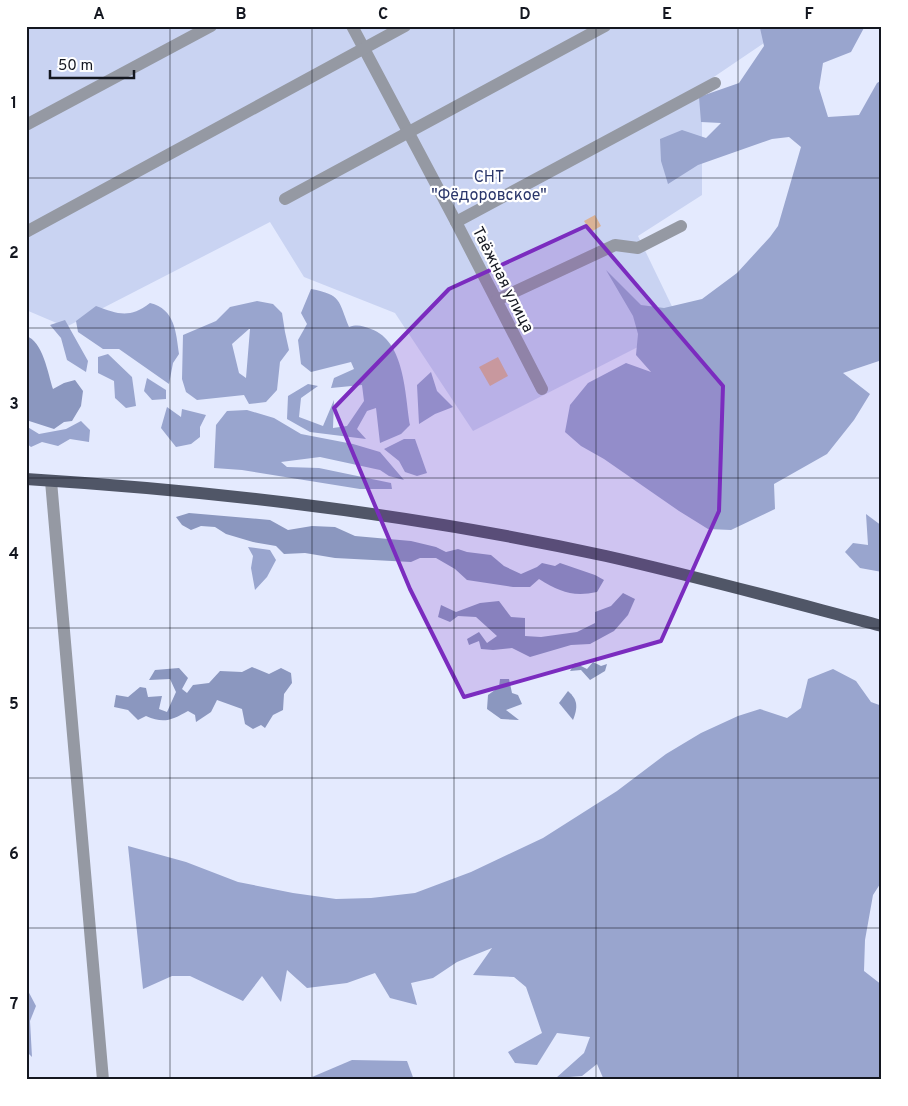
<svg xmlns="http://www.w3.org/2000/svg" width="908" height="1106" viewBox="0 0 908 1106" font-family="Overpass,sans-serif">
	<rect width="100%" height="100%" fill="#e4eafe"/>
	<!-- green -->
	<path fill="#c9d3f2" d="M26 26H789L702 85V195L638 236 681 325 473 431 395 313 304 277 270 222 66 327 26 310Z"/>
	<!-- forest -->
	<g fill="#99a5ce" fill-rule="evenodd">
		<path d="M768 26H865L851 52 823 63 819 88 828 117 859 115 877 83 882 80V360L843 373 870 394 854 420 827 454 774 484 775 509 731 530 708 529 679 511 604 459 581 446 565 432 570 405 588 383 626 363 651 372 636 355 638 334 633 316 606 270 641 305 664 308 702 299 737 273 770 237 778 226 801 147 789 137 772 139 698 165 668 184 661 161 660 139 682 130 706 138 721 123 701 122 699 97 739 83 764 46 760 28Z"/>
		<path d="M311 289C342 295 338 300 349 327 358 324 362 326 371 329 405 341 405 395 410 425L401 434 380 443 376 408 367 411 357 429 366 439 310 432 287 419 288 396 308 384 318 386 301 398 299 417 323 426 334 400 333 428 347 426 364 401 362 385 331 388 334 378 354 369 351 362 311 372 301 364 298 340 307 324 301 313Z"/>
		<path d="M257 301 273 304 282 313 285 332 289 350 280 362 277 390 266 402 249 404 244 395 197 400 186 392 182 379 183 335 216 321 230 307ZM249 329H250L246 378 239 373 232 344Z"/>
		<path d="M150 303C175 309 176 332 179 354L173 363 169 384 119 349H103L78 332 76 321 96 306C118 314 129 319 150 303Z"/>
		<path d="M65 320 88 361 86 372 67 360 61 338 50 325Z"/>
		<path d="M108 354 132 377 136 406 126 408 115 398 114 381 98 373V357Z"/>
		<path d="M431 372 437 391 453 407 435 414 419 424 417 385Z"/>
		<path d="M147 378 166 390V399L152 400 144 391Z"/>
		<path d="M167 407 181 417 182 409 206 415 200 427V437L191 444 176 447 161 428Z"/>
		<path d="M247 410 274 418 301 434 353 444 380 452 404 480 389 476 380 470 320 457 281 462 287 467 319 468 391 483 392 489H360L242 470 214 468 216 425 227 411Z"/>
		<path d="M81 421 90 430 89 442 70 439 58 446 42 442 31 447 26 443V426L39 434 66 429Z"/>
		<path d="M404 439H415L427 473 417 476 405 472 399 461 384 449Z"/>
		<path d="M866 514 882 526V572L860 568 845 552 853 543 868 545Z"/>
		<path d="M248 547 270 550 276 560 267 577 255 590 251 568 253 556Z"/>
		<path d="M833 669 856 681 871 702 882 706V881L873 895 865 940 864 971 882 985V1080H653L649 1077H619L618 1080H604L597 1064 582 1076 556 1078 584 1053 590 1037 557 1033 537 1065 515 1063 508 1052 542 1033 526 987 514 977 473 975 492 948 457 962 433 978 411 983 417 1005 390 998 375 973 347 983 307 988 287 970 281 1002 262 976 243 1001 190 976H172L143 989 128 846 186 862 238 882 293 893 336 899 371 898 415 893 471 872 543 838 617 791 666 754 701 733 738 716 760 709 787 718 801 708 808 679Z"/>
		<path d="M26 987 36 1006 30 1021 32 1057 26 1051Z"/>
		<path d="M352 1060 407 1061 414 1080H305Z"/>
	</g>
	<!-- water -->
	<g fill="#8b97bf">
		<path d="M26 336C43 341 48 374 53 389L64 383 75 380 83 391 81 406 72 421 64 422 54 429 26 420Z"/>
		<path d="M189 513 270 520 288 530 312 526 335 527 355 536 411 541 436 547 446 552 458 549 467 552 491 555 504 566 521 574 537 567 542 563 555 566 560 563 595 575 604 580 597 592C573 597 560 592 539 579L530 587H513L467 580 455 569 436 558H420L411 562 335 558 305 553 284 554 276 546 253 542 226 534 215 527 201 526 191 530 182 525 176 517Z"/>
		<path d="M623 593 635 599 628 615 614 631 590 644 571 645 530 657 512 648 493 650 481 649 479 641 469 645 467 639 479 632 487 643 497 636 476 617 458 616 450 622 438 617 441 605 456 612 480 603 499 601 511 617 525 618V636L541 637 577 632 595 623V612L611 606Z"/>
		<path d="M593 662 601 666 607 664 605 671 590 680 581 670 570 671 575 663 587 669Z"/>
		<path d="M252 667 269 674 281 668 291 673 292 683 284 694 283 710 273 715 265 728 261 725 253 729 245 724 242 709 217 700 211 712 196 722 195 715 188 711C172 720 164 724 146 716L138 720 128 710 114 707 116 695 128 697 140 687 146 688 148 697 162 696 159 709 167 712 176 692 170 679 149 680 155 670 179 668 188 678 182 689 187 693 193 685 209 683 220 671 242 672Z"/>
		<path d="M500 679H509L512 693 518 695 522 704 506 710 519 720 501 719 487 709 488 695 499 687Z"/>
		<path d="M568 691C578 700 578 707 573 720L559 703Z"/>
	</g>
	<!-- building -->
	<g fill="#dbb396">
		<path d="M595 215 601 226 591 232 584 221Z"/>
		<path d="M498 357 508 376 490 386 479 367Z"/>
	</g>
	<g fill="none" stroke-linecap="round" stroke-linejoin="round">
		<!-- minor -->
		<g stroke="#9599a3" stroke-width="12">
			<path d="M352 26 456 222 542 389"/>
			<path d="M26 125 211 26"/>
			<path d="M285 199 605 26"/>
			<path d="M456 222 715 83"/>
			<path d="M26 232 405 26"/>
			<path d="M497 300 615 245 638 248 681 226"/>
			<path d="M51 481 103 1080"/>
		</g>
		<!-- major -->
		<path stroke="#505667" stroke-width="12" d="M26 479C219 491 418 515 606 556 699 577 790 602 882 626"/>
	</g>
	<!-- marked area -->
	<path fill="#7b2cbf" fill-opacity="0.2" stroke="#7b2cbf" stroke-width="4" stroke-linejoin="round" d="M586 226 723 386 719 511 661 641 464 697 410 589 334 408 449 289Z"/>
	<!-- grid -->
	<path fill="none" stroke="#141720" stroke-width="1" stroke-opacity="0.55" d="M170 26V1080M312 26V1080M454 26V1080M596 26V1080M738 26V1080M26 178H882M26 328H882M26 478H882M26 628H882M26 778H882M26 928H882"/>
	<g text-anchor="middle" stroke-width="4.5" stroke-linejoin="round" paint-order="stroke">
		<!-- park labels -->
		<g font-size="16" fill="#2b376b" stroke="#fff">
			<text x="489" y="182">СНТ<tspan x="489" dy="18">"Фёдоровское"</tspan></text>
		</g>
		<!-- street labels -->
		<g font-size="16" fill="#141720" stroke="#fff">
			<text transform="translate(504 279) rotate(63)" y="6">Таёжная улица</text>
		</g>
	</g>
	<!-- border -->
	<rect width="908" height="1106" fill="none" stroke="#ffffff" stroke-width="55"/>
	<!-- scale -->
	<path d="M50 70v8h84v-8" fill="none" stroke="#141720" stroke-width="2.5"/>
	<text x="58" y="70" font-size="15" fill="#141720" stroke="#ffffff" stroke-width="4" paint-order="stroke">50 m</text>
	<rect x="28" y="28" width="852" height="1050" fill="none" stroke="#141720" stroke-width="2"/>
	<g font-size="16" text-anchor="middle" font-weight="bold" fill="#141720">
		<text x="99" y="19">A</text>
		<text x="241" y="19">B</text>
		<text x="383" y="19">C</text>
		<text x="525" y="19">D</text>
		<text x="667" y="19">E</text>
		<text x="809" y="19">F</text>
		<text x="14" y="108">1</text>
		<text x="14" y="258">2</text>
		<text x="14" y="409">3</text>
		<text x="14" y="559">4</text>
		<text x="14" y="709">5</text>
		<text x="14" y="859">6</text>
		<text x="14" y="1009">7</text>
	</g>
</svg>
